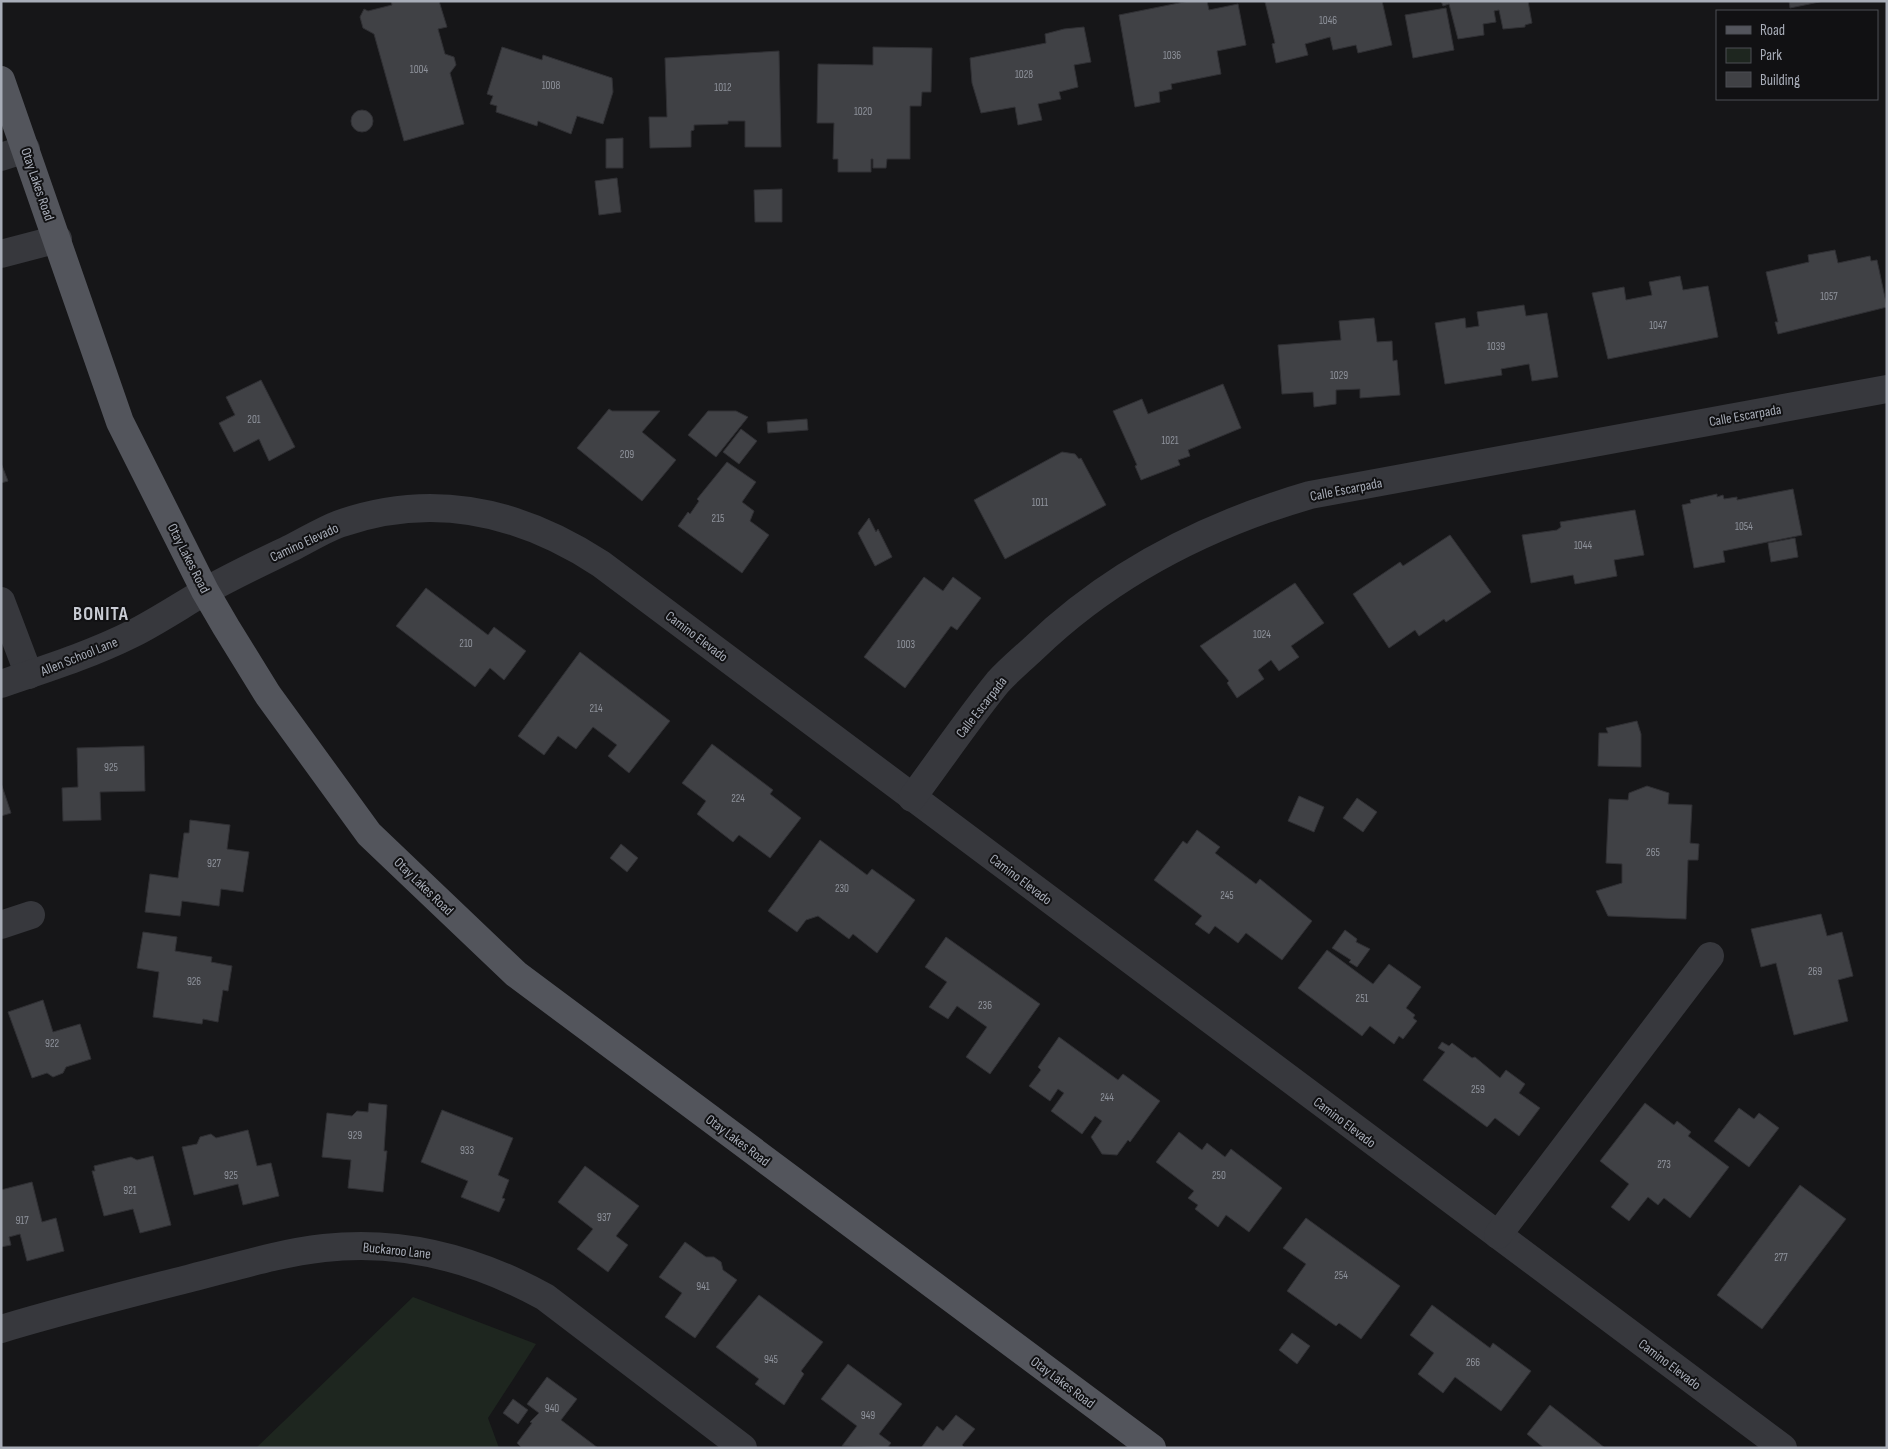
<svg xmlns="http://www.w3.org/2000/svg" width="1888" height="1449" viewBox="0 0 1888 1449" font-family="'Sofia Sans Condensed',sans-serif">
	<rect width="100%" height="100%" fill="#161618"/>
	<!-- green -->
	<path fill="#1e261f" d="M413 1297 536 1344 488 1418 499 1448H256Z"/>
	<!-- building -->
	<g fill="#404145" stroke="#303034">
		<path d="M391 1H439L447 27 438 29 445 54 454 57 456 65 450 73 464 124 404 141 374 34 363 28 360 17 364 9 368 11 392 5Z"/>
		<path d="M1189 1H1207L1209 10 1238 4 1246 45 1217 51 1221 74 1171 84 1172 89 1159 92 1160 102 1135 107 1119 15Z"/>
		<path d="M1263 1H1382L1392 45 1358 53 1356 45 1333 50 1330 37 1305 44 1308 55 1276 63 1272 44 1275 43 1265 2Z"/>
		<path d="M1441 1H1528L1532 23 1525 25V27L1503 29 1499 10 1494 11 1496 22 1483 24 1484 35 1458 39 1449 4 1443 6Z"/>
		<path d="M1789 1H1824L1790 8Z"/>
		<path d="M1446 8 1454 50 1413 58 1405 15Z"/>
		<path d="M1084 27 1091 62 1074 65 1078 87 1059 92 1061 99 1038 104 1042 120 1018 125 1015 107 981 113 972 83 970 58 1046 43 1045 34 1064 29Z"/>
		<path d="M502 47 542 60 543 55 612 78 613 92 603 124 577 116 571 134 538 121 537 126 496 112 497 106 490 104 493 96 487 94Z"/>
		<path d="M873 47 932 48 931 92H922L921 106H910V159H887L886 168H873V159H871V172H838V159H833L834 123H817L818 64 873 65Z"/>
		<path d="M779 51 781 147H745V121H728V124L694 125V130L691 131V147L650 148 649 117H667L665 58Z"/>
		<circle cx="362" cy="121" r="11"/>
		<path d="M623 138V168H606V139Z"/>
		<path d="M617 178 621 212 599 215 595 181Z"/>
		<path d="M782 189V222H755L754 190Z"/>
		<path d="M1835 250 1838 263 1870 256 1871 261 1877 260 1887 307 1778 334 1775 322H1778L1766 272 1809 262 1808 255Z"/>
		<path d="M1680 276 1683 290 1708 286 1718 337 1608 359 1592 293 1624 287 1626 300 1652 295 1649 282Z"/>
		<path d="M1524 305 1526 316 1547 313 1558 377 1532 381 1529 364 1501 369 1502 375 1445 384 1435 323 1465 318 1466 328 1479 326 1477 312Z"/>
		<path d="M1374 318 1377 342 1392 341 1393 361 1397 360 1400 395 1360 398V389L1336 390V404L1314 407 1313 392 1282 394 1278 345 1341 340 1339 321Z"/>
		<path d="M261 380 295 447 269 461 259 439 234 452 219 423 235 415 226 397Z"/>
		<path d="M1223 384 1241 428 1188 450 1190 456 1178 460 1180 465 1141 480 1135 466 1137 465 1113 411 1142 399 1148 414Z"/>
		<path d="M609 409 612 411H660L642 432 676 460 642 501 577 448Z"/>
		<path d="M708 411H736L748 417 716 457 688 435Z"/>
		<path d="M807 419 808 430 768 433 767 422Z"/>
		<path d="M741 429 757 441 739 464 723 452Z"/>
		<path d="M1062 452 1075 454 1079 459 1081 458 1106 505 1005 559 974 500Z"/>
		<path d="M727 462 756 482 742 502 754 511 750 521 769 535 742 573 678 526 688 512 690 514 699 501 697 499Z"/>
		<path d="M1 463 8 481 1 483Z"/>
		<path d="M1793 489 1802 535 1723 551 1725 562 1694 568 1682 505 1691 503 1690 500 1717 494V497L1723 495 1724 499 1737 497V500Z"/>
		<path d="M1635 510 1644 555 1614 560 1617 576 1575 584 1573 575 1531 583 1522 535 1557 530 1561 527 1560 522Z"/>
		<path d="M869 518 876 532 878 529 892 557 875 566 858 533Z"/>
		<path d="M1450 535 1491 592 1446 622 1444 619 1419 636 1415 630 1389 648 1353 594 1400 562 1403 566Z"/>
		<path d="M1795 538 1798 557 1771 562 1768 543Z"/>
		<path d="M924 577 943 591 953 577 981 598 957 630 951 626 905 688 864 657Z"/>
		<path d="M1295 583 1324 623 1291 646 1299 657 1279 671 1271 660 1258 670 1264 679 1237 698 1227 683 1229 681 1200 646Z"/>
		<path d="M426 588 488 635 494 627 526 651 504 680 490 668 475 687 396 626Z"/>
		<path d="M580 652 670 721 629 773 608 756 617 745 593 727 576 749 558 736 544 755 518 736Z"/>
		<path d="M1637 721 1641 734V767L1598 766 1599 733H1608L1606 728Z"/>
		<path d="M712 744 773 790 770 794 801 818 770 858 739 835 733 842 697 814 706 801 682 783Z"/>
		<path d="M144 746 145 791 100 792 101 820 63 821 62 788 78 787 77 748Z"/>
		<path d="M1 783 11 813 1 816Z"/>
		<path d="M1647 786 1669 793 1668 804 1692 805 1690 843 1699 844 1698 860H1688L1686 919 1608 916 1596 891 1622 883V864L1606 863 1609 799 1628 800 1629 793Z"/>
		<path d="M1299 796 1324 807 1314 832 1288 821Z"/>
		<path d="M1357 798 1377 812 1363 832 1343 818Z"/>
		<path d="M190 820 230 825 227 849 249 852 243 892 221 889 219 906 182 901 180 916 145 912 150 874 178 878 184 833H189Z"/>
		<path d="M1197 830 1220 847 1215 853 1256 884 1260 879 1312 921 1282 960 1246 933 1238 943 1215 926 1209 934 1195 924 1202 916 1154 880 1183 841 1187 844Z"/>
		<path d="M820 840 867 875 872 869 915 900 877 953 853 934 849 939 818 916 806 920 797 932 768 911Z"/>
		<path d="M621 844 638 858 627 872 610 858Z"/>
		<path d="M1821 914 1827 936 1842 932 1853 976 1838 980 1848 1021 1794 1035 1776 963 1761 967 1751 929Z"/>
		<path d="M1345 930 1357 939 1356 942 1370 949 1357 967 1349 962 1351 960 1332 948Z"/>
		<path d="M143 932 177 937 175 951 212 957 211 962 232 966 228 991 223 990 218 1022 203 1019 202 1024 153 1017 159 972 137 968Z"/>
		<path d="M946 937 1040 1004 990 1074 966 1057 987 1027 957 1006 948 1019 929 1007 947 982 925 967Z"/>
		<path d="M1327 950 1373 984 1389 964 1421 987 1406 1008 1415 1015 1413 1018 1417 1021 1403 1039 1399 1036 1394 1044 1370 1026 1362 1036 1298 988Z"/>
		<path d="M43 1000 53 1032 80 1024 91 1059 66 1067 63 1073 53 1077 47 1073 32 1078 8 1012Z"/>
		<path d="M1059 1037 1118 1080 1123 1074 1160 1101 1130 1142 1128 1140 1117 1155 1102 1154 1091 1137 1102 1121 1095 1116 1082 1134 1051 1111 1064 1093 1058 1089 1050 1101 1029 1086 1041 1070 1038 1067Z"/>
		<path d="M1442 1042 1449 1046 1452 1043 1472 1058 1475 1057 1500 1078 1506 1070 1525 1084 1519 1093 1540 1108 1519 1136 1495 1118 1487 1127 1423 1080 1445 1052 1438 1048Z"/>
		<path d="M369 1103 387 1105 384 1151H387L383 1192 348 1188 351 1160 322 1157 327 1113 352 1116 357 1111 368 1112Z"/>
		<path d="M1645 1103 1674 1125 1677 1121 1691 1132 1688 1136 1729 1167 1690 1218 1664 1198 1658 1205 1648 1197 1629 1221 1611 1207 1629 1184 1600 1161Z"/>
		<path d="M1739 1108 1754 1119 1759 1113 1779 1128 1749 1167 1714 1141Z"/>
		<path d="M442 1110 513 1138 498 1175 509 1180 502 1198 505 1199 499 1212 461 1197 468 1181 421 1162Z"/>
		<path d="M248 1130 257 1166 271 1163 279 1196 243 1205 238 1184 194 1195 182 1147 197 1144 200 1137 211 1134 216 1138Z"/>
		<path d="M1179 1132 1202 1150 1207 1143 1225 1157 1231 1149 1282 1188 1249 1232 1226 1215 1218 1227 1195 1209 1198 1205 1188 1198 1194 1191 1156 1162Z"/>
		<path d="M153 1156 171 1225 140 1233 133 1209 104 1216 92 1171H95L94 1166 131 1157 137 1160Z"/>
		<path d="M585 1166 639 1206 616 1236 628 1245 608 1272 577 1249 593 1229 558 1202Z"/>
		<path d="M32 1182 42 1222 56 1218 64 1251 27 1261 20 1234 9 1237 11 1245 1 1247V1190Z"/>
		<path d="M1800 1185 1846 1219 1762 1329 1717 1295Z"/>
		<path d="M1306 1218 1400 1286 1361 1339 1339 1323 1336 1326 1287 1291 1306 1264 1283 1248Z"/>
		<path d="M685 1242 706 1257H714L721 1262 723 1270 737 1280 695 1338 665 1317 682 1293 659 1277Z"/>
		<path d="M759 1295 823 1342 801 1371 804 1374 784 1405 755 1384 759 1379 716 1347Z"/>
		<path d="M1432 1305 1490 1348 1493 1343 1531 1371 1501 1411 1455 1377 1443 1393 1418 1374 1434 1353 1410 1335Z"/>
		<path d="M1292 1333 1310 1346 1297 1364 1279 1350Z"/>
		<path d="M848 1364 902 1404 879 1434 891 1443 887 1448 842 1446 857 1426 821 1399Z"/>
		<path d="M547 1377 577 1399 561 1420 598 1448H522L517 1443 532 1423 530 1422 539 1413 527 1404Z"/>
		<path d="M513 1399 528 1410 518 1424 503 1413Z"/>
		<path d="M1550 1405 1605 1448H1544L1527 1434Z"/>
		<path d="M956 1415 975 1429 962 1445 965 1448H921L937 1426 943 1431Z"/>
	</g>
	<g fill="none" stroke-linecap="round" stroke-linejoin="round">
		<!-- minor -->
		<g stroke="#37383d" stroke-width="28">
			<path d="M1 157 26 149"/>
			<path d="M1 254 58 239"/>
			<path d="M1 601 29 675"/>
			<path d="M1 684C45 669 90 655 132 634 156 622 180 606 204 592 232 576 262 562 291 548 307 540 323 530 339 524 433 491 520 511 601 564L1783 1448"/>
			<path d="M912 798C941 759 968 719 998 682 1009 670 1022 659 1034 648 1112 573 1207 525 1310 495L1887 389"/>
			<path d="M1 925 31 915"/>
			<path d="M1498 1235 1710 956"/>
			<path d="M1 1329C64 1310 128 1294 191 1278 235 1267 279 1253 324 1248 403 1239 476 1259 545 1297L743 1448"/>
		</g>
		<!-- major -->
		<path stroke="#53555c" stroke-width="28" d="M1 80 120 422 205 591 226 627 268 695 369 834 516 974 1152 1448"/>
	</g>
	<g text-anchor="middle" stroke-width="4" stroke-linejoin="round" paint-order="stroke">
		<!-- number labels -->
		<g font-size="11" fill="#8e929b">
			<text x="1328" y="24">1046</text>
			<text x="1172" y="59">1036</text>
			<text x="419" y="73">1004</text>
			<text x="1024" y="78">1028</text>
			<text x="551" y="89">1008</text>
			<text x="723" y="91">1012</text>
			<text x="863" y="115">1020</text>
			<text x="1829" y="300">1057</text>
			<text x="1658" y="329">1047</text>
			<text x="1496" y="350">1039</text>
			<text x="1339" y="379">1029</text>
			<text x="254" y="423">201</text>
			<text x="1170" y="444">1021</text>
			<text x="627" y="458">209</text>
			<text x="1040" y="506">1011</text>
			<text x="718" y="522">215</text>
			<text x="1744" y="530">1054</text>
			<text x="1583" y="549">1044</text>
			<text x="1262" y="638">1024</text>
			<text x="466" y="647">210</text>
			<text x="906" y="648">1003</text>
			<text x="596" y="712">214</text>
			<text x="111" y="771">925</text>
			<text x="738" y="802">224</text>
			<text x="1653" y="856">265</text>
			<text x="214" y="867">927</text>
			<text x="842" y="892">230</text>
			<text x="1227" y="899">245</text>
			<text x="1815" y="975">269</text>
			<text x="194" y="985">926</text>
			<text x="1362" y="1002">251</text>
			<text x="985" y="1009">236</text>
			<text x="52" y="1047">922</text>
			<text x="1478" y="1093">259</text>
			<text x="1107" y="1101">244</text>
			<text x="355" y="1139">929</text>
			<text x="467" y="1154">933</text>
			<text x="1664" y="1168">273</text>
			<text x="231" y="1179">925</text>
			<text x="1219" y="1179">250</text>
			<text x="130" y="1194">921</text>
			<text x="604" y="1221">937</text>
			<text x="22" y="1224">917</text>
			<text x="1781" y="1261">277</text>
			<text x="1341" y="1279">254</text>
			<text x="703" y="1290">941</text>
			<text x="771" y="1363">945</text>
			<text x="1473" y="1366">266</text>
			<text x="552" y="1412">940</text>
			<text x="868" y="1419">949</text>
		</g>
		<!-- street labels -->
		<g font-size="14" fill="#a8adb8" stroke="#111113">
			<text transform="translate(38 184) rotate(71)" y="5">Otay Lakes Road</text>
			<text transform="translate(1745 415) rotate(-10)" y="5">Calle Escarpada</text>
			<text transform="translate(1346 489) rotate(-11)" y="5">Calle Escarpada</text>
			<text transform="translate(304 542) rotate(-25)" y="5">Camino Elevado</text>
			<text transform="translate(189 558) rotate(63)" y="5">Otay Lakes Road</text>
			<text transform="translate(697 636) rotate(37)" y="5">Camino Elevado</text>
			<text transform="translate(79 656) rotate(-22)" y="5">Allen School Lane</text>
			<text transform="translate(981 707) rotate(-52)" y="5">Calle Escarpada</text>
			<text transform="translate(1021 879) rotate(37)" y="5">Camino Elevado</text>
			<text transform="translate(424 886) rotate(44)" y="5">Otay Lakes Road</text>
			<text transform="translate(1345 1122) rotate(37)" y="5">Camino Elevado</text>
			<text transform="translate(738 1140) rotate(37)" y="5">Otay Lakes Road</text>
			<text transform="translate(397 1250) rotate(6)" y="5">Buckaroo Lane</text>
			<text transform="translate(1670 1364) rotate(37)" y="5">Camino Elevado</text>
			<text transform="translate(1063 1382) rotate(37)" y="5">Otay Lakes Road</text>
		</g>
		<!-- district labels -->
		<g font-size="19" font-weight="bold" letter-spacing="1" fill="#c9ccd4" stroke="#111113">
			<text x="101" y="620">BONITA</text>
		</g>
	</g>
	<!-- border -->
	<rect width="1888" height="1449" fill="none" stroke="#a8adb8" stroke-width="5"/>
	<!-- legend -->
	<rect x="1716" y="10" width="162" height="90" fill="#111113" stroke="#4d4f55"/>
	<rect x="1726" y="26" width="25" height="8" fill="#53555c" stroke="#4d4f55"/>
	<text x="1760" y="35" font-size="15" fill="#a8adb8">Road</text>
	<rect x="1726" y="48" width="25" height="15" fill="#1e261f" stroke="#4d4f55"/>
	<text x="1760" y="60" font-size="15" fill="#a8adb8">Park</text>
	<rect x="1726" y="72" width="25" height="15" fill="#404145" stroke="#4d4f55"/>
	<text x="1760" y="85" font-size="15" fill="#a8adb8">Building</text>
</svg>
